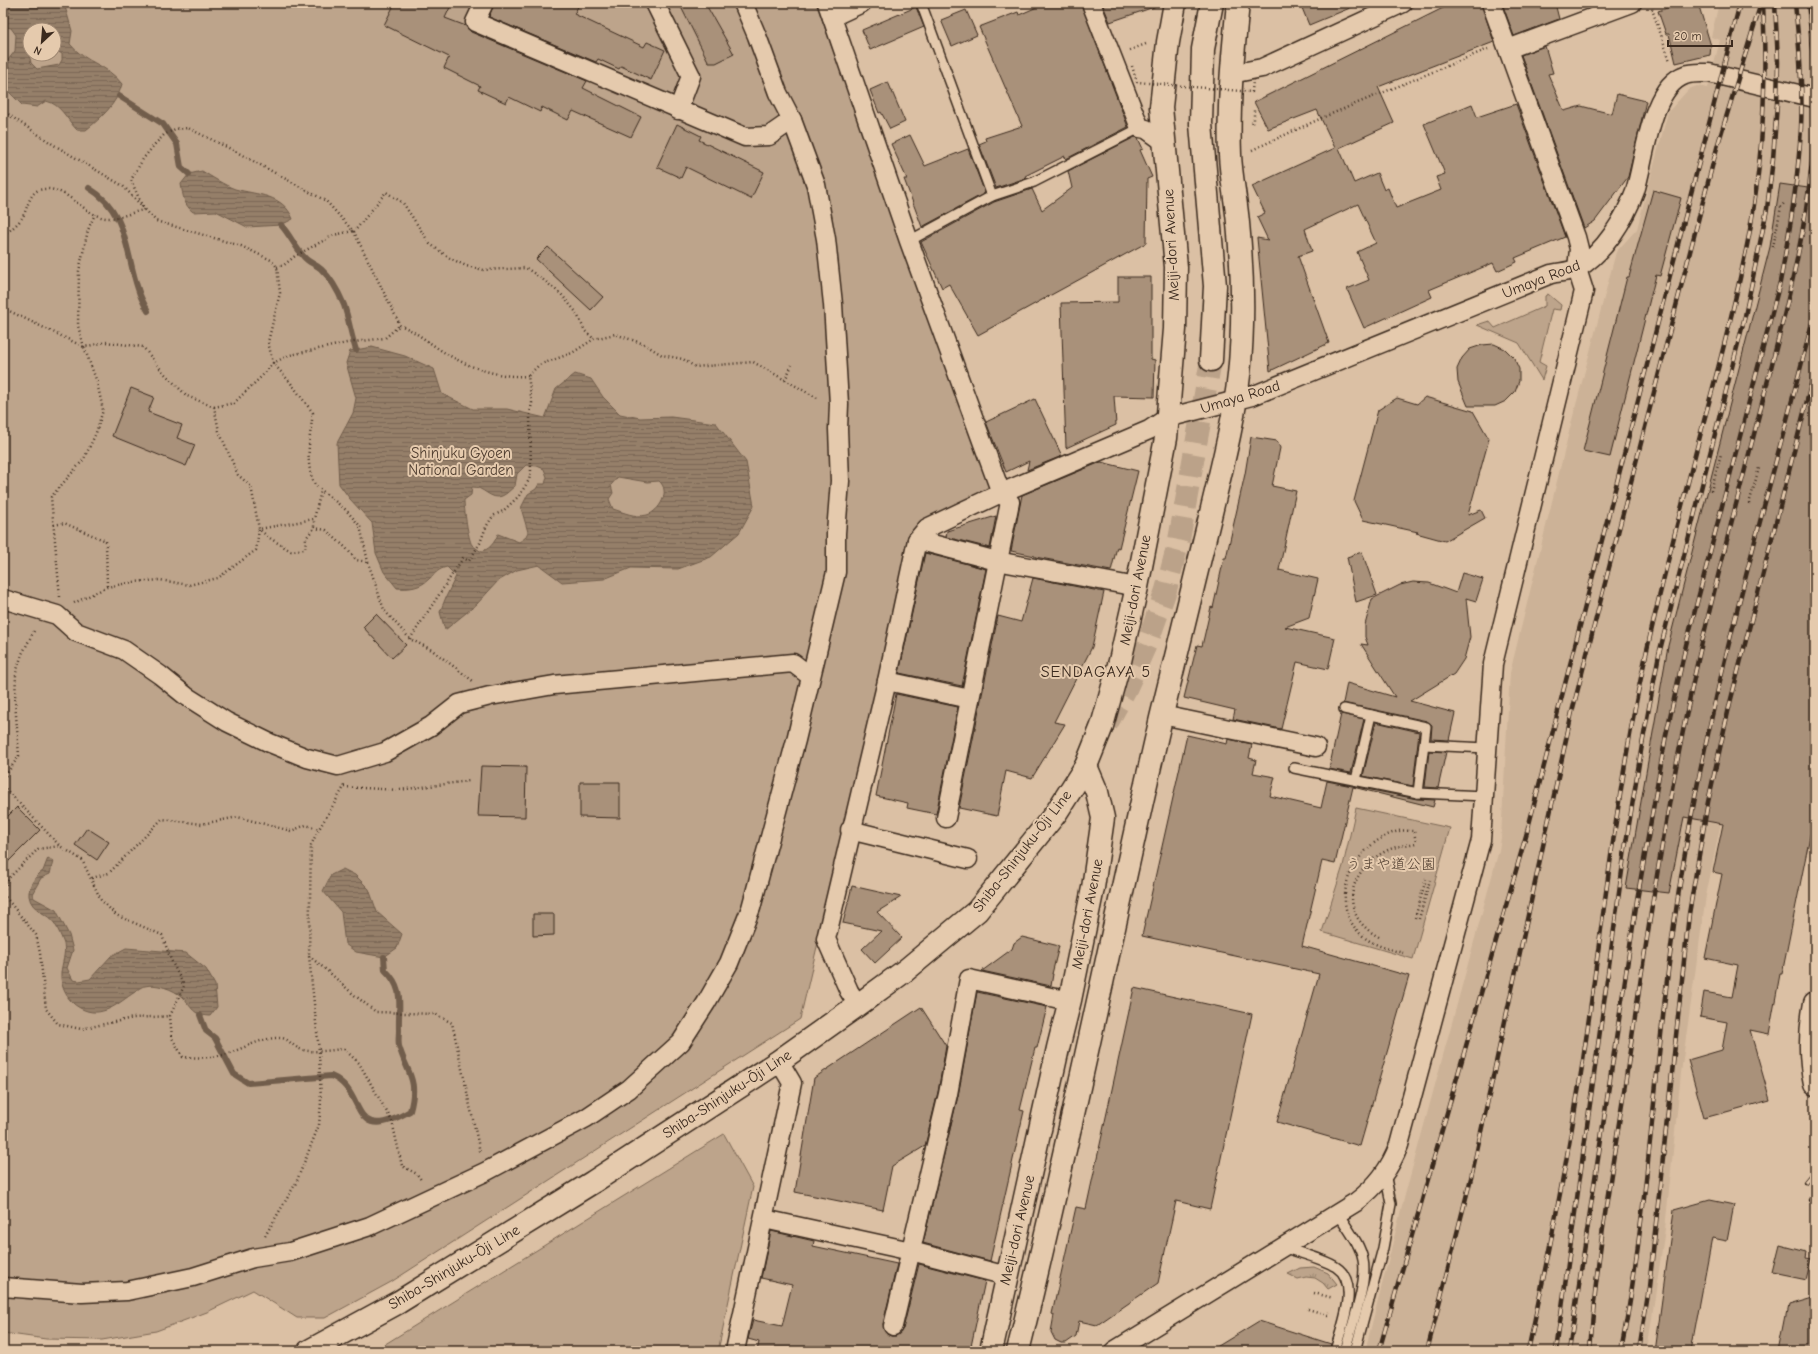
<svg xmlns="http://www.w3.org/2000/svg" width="1818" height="1354" viewBox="0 0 1818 1354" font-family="'Comic Neue','Klee One',sans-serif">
	<defs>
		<pattern id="grass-tufts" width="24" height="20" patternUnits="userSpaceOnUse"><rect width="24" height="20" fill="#bda48b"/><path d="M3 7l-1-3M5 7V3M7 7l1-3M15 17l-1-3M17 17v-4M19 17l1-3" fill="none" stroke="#9b8671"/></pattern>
		<pattern id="water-rules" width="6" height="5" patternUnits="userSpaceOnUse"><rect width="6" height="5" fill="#957f69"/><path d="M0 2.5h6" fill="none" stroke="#7b6856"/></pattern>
	</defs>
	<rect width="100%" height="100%" fill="#dbc0a4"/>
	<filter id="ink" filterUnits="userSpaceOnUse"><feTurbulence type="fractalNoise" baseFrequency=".025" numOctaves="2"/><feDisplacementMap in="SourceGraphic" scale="8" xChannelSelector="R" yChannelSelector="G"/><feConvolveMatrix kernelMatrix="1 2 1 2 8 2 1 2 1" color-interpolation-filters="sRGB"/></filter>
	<g filter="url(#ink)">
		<!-- built -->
		<path fill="#ccb297" d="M1719 3H1815V445L1736 749 1706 896 1681 1073 1665 1229 1647 1351H1365L1405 1195 1499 850 1501 838 1510 673 1571 424 1616 252 1637 229 1668 112 1689 89 1697 86 1708 88 1720 40 1711 37Z"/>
		<!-- grass -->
		<path fill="url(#grass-tufts)" stroke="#7c6754" d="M1314 1267 1328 1273 1337 1284 1328 1289 1323 1283 1315 1278 1306 1277 1298 1279 1288 1274 1300 1268Z"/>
		<!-- park -->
		<g fill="#bda48b" stroke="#7c6754" fill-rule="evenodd">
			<path d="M3 3H816L990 486 914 534 800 1019 391 1282 325 1318H297L253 1290 207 1312 156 1331 102 1340 46 1339 3 1333ZM30 30H54V54H30Z"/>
			<path d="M1548 294 1561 305 1560 310 1552 309 1539 362 1546 366 1542 380 1519 343 1477 325 1489 321 1495 328 1545 306V296Z"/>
			<path d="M1356 808 1450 828 1413 959 1322 932 1343 866Z"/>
			<path d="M724 1134 753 1187 718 1351H374Z"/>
		</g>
		<!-- water -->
		<g fill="url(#water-rules)" stroke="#715d4b" fill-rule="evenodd">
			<path d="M3 3H64L72 31 70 44C86 64 106 63 122 84 117 104 101 118 86 130H77C67 120 61 104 46 101L37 107 22 105 5 88 4 65 15 51 16 35 11 28 3 26ZM34 28 38 30H54V49L62 54V60L59 65 37 69 31 63 25 36 26 32Z"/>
			<path d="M202 171C212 177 224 185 235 189 257 195 283 194 293 219L281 225 247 227 216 211 193 212C184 205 183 196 181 184L189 174Z"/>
			<path d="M372 347 405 356 434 369 442 394 473 409H507L545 418 556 389 575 374 591 379 603 397 620 414 640 418 671 417 716 423 746 462 754 506 739 533 711 557 678 569 631 568 604 579 562 582 539 565 517 570 498 581 477 604 445 630 440 612 446 597 456 576 447 567C438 569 436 573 429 579 420 588 409 589 397 588L384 572 376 553 372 523 350 499 339 484 337 443 353 413 356 398 346 363 350 351ZM526 465 537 466 544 469 547 477 545 484H539L536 489 528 494 521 508 528 532 525 538 519 542 498 534C495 542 489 551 480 551 478 549 474 547 472 545 468 539 464 508 464 500L471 495 472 487C483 486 491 501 502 496 507 494 511 489 515 486L517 474ZM618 477 647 482 659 481C671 491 660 511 647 515 635 518 623 512 613 509L609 499 613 493 611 485Z"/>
			<path d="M48 858 53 861 50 874 41 878 32 894 34 898 56 910 69 935 73 950 67 968 73 980 79 981 90 979 111 956 126 948 186 953 206 969 215 985 217 1007 210 1016C192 1015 193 1008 182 997 174 989 155 983 145 986 142 986 137 990 135 992 118 1003 102 1020 80 1008 68 1002 60 987 61 973 62 963 66 954 64 944 62 938 58 929 55 924 48 913 31 911 29 896 28 886 36 875 43 871Z"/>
			<path d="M343 869 355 875 369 889 377 912 402 934 397 948 384 957 356 952 345 944 341 912 323 891 331 875Z"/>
		</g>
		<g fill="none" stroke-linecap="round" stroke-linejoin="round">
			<!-- stream -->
			<g stroke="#715d4b" stroke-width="6">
				<path d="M119 96 163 124 177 144 181 167 189 174"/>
				<path d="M89 188C128 211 125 251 138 289 140 296 144 304 148 311"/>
				<path d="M281 225C290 235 295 247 304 257 309 263 316 264 321 269 331 278 339 293 344 305 349 320 351 335 356 350"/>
				<path d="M200 1015 206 1031 215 1038 234 1074 248 1083 331 1076C368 1091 347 1147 410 1111 419 1078 407 1074 399 1046 398 1041 399 1035 399 1030 398 1005 405 989 385 970L384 957"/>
			</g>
		</g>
		<!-- building -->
		<g fill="#a9917a" stroke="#3b2a1e">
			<path d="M395 3H452L445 18 466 26 471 32 587 81 583 88 641 117 631 137 573 111 568 120 542 107 540 112 509 97 506 103 478 90 480 86 444 68 449 57 384 25Z"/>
			<path d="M494 3H580L574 14 644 47 647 42 665 50 651 80 621 66 619 69 598 59 596 62 489 17Z"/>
			<path d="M679 3H705L734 54 716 63H709Z"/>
			<path d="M1046 3H1081L1128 127 1066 159 1065 156 1025 176 1026 178 996 188 979 144 986 141 985 138 1022 126 979 27 1018 12 1019 15Z"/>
			<path d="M1102 3H1156L1157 6 1110 22Z"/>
			<path d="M1300 3H1362L1309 25Z"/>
			<path d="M1453 3H1481L1494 42 1378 87 1394 123 1339 148 1354 183 1377 173 1384 190 1388 188 1396 208 1441 190 1436 177 1445 174 1424 124 1472 104 1477 117 1516 104 1565 237 1515 258 1517 262 1497 271 1493 263 1429 290 1432 297 1364 328 1347 289 1369 280 1357 252 1376 243 1358 204 1305 229 1312 251 1298 256 1329 343 1270 371 1257 238 1268 240 1257 217 1265 213 1252 186 1335 148 1317 110 1268 129 1254 102Z"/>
			<path d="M1502 3H1555L1559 19 1514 36Z"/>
			<path d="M1682 3H1698L1711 46 1710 55 1676 63 1669 34H1666L1658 11Z"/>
			<path d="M916 7 924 27 870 50 862 30Z"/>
			<path d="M966 10 977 35 952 46 941 20Z"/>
			<path d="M1545 46 1553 73 1548 74 1564 111 1581 106 1612 114 1617 94 1646 101 1628 177 1595 221 1584 228 1521 55Z"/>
			<path d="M888 82 905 122 890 129 881 112 879 113 870 90Z"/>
			<path d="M677 124 701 136 699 140 764 172 751 199 686 167 681 178 657 167Z"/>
			<path d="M910 135 925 166 968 149 985 193 922 227 904 179H907L891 144Z"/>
			<path d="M1135 137 1138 138 1143 149 1140 150 1152 177 1147 179 1146 243 978 335 949 284 942 288 921 242 994 202 1032 189 1042 210 1072 188 1068 171Z"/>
			<path d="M1780 184 1815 189V811L1782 974H1780L1769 1034 1750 1030 1770 1100 1704 1118 1688 1060 1722 1050 1727 1022 1700 1017 1704 992 1732 997 1738 965 1705 958 1722 874 1713 872 1723 824 1684 817 1669 893 1626 888 1668 646 1770 247Z"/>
			<path d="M1653 190 1681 198 1660 276 1656 275 1610 457 1583 451 1627 277H1629Z"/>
			<path d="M548 247 603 297 591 310 536 259Z"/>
			<path d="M1118 277H1151V359L1155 360 1154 397 1114 396 1116 425 1066 448 1061 303 1118 302Z"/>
			<path d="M1494 344 1505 349 1514 358 1519 369V381L1515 392 1506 401 1495 406H1468L1458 382 1457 369 1462 358 1470 349 1482 345Z"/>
			<path d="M131 388 154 397 148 412 182 425 177 438 195 445 186 466 112 436Z"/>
			<path d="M1425 397 1473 411 1489 439 1468 515 1481 510 1485 518 1445 541 1416 533 1418 532 1363 520 1354 501 1378 410 1397 398 1417 404Z"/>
			<path d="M1035 399 1062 456 1027 470 1029 461 1006 472 986 422Z"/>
			<path d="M1251 437 1277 441 1280 448 1272 486 1296 491 1279 570 1318 579 1309 618 1285 627 1335 638 1328 669 1297 662 1281 729 1233 719 1235 710 1184 698 1197 645 1202 646 1211 607 1213 608 1224 558H1226L1245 474Z"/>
			<path d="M1101 462 1138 471 1119 548 1117 547 1111 571 1035 557V556L1011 551 1022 495Z"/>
			<path d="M996 516 990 548 946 537 947 531Z"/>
			<path d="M1362 552 1377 595 1356 602 1347 557Z"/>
			<path d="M925 553 986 569 962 686 899 673Z"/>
			<path d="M1462 573 1483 579 1476 601 1466 598 1470 637 1464 659 1454 674 1410 701 1455 713 1449 740 1431 739 1432 725 1427 721 1343 703 1347 683 1395 697 1361 644 1368 645 1365 637V625L1372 599 1400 585 1413 582 1429 583 1456 593Z"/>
			<path d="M1033 578 1104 592 1092 647 1054 722 1065 724 1032 778 1006 771 997 816 959 808 998 616 1021 622Z"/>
			<path d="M376 614 406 645 392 658 363 627Z"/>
			<path d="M896 694 958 707 936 814 907 808 908 803 876 796Z"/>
			<path d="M1341 714 1364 719 1351 773 1329 769Z"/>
			<path d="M1376 722 1419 732 1413 786 1363 776Z"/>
			<path d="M1187 735 1227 744 1228 739 1252 744 1249 758 1256 760 1253 773 1275 777 1270 796 1321 808 1327 781 1417 799 1435 800 1433 807 1353 787 1335 864 1322 861 1302 946 1409 976 1360 1146 1277 1122 1319 974 1142 936Z"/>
			<path d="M1429 751 1446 752 1438 788 1425 787Z"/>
			<path d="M481 766 526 767 525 817 478 816Z"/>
			<path d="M580 782H620V818L580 817Z"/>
			<path d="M17 807 40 830 3 867V821Z"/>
			<path d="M87 828 109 842 97 860 75 845Z"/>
			<path d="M852 886 901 897 877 912 902 938 875 963 862 949 881 931 843 923Z"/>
			<path d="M533 914H554V935L533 936Z"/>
			<path d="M1022 937 1059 946 1052 974H1053L1051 986 982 971 1012 949 1014 943Z"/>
			<path d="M1134 988 1252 1014 1210 1209 1176 1201 1158 1283 1097 1325 1079 1321 1076 1336 1066 1343H1061L1055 1340 1051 1332 1054 1315 1052 1314 1076 1207 1086 1209Z"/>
			<path d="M977 992 1047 1007 1037 1048H1035L1020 1110 1024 1111 990 1261 923 1243 958 1096Z"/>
			<path d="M921 1007 946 1046 938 1092 925 1146 892 1166 883 1210 795 1192 814 1078Z"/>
			<path d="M1710 1200 1734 1205 1727 1241 1712 1238 1691 1351H1655L1674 1210Z"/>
			<path d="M771 1231 814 1241 813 1246 897 1264 883 1324 886 1333 891 1336H896L903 1329 919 1264 985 1281 970 1351H757L759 1342 748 1339 753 1320 782 1326 792 1285 761 1278Z"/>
			<path d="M1780 1245 1807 1252 1806 1258 1812 1259 1807 1280 1773 1273Z"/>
			<path d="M1815 1297V1351H1779L1788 1305Z"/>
			<path d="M1259 1321 1331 1344 1329 1351H1210Z"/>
		</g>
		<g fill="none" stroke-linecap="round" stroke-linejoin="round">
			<!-- primary-tunnel -->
			<path stroke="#bba289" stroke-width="22" stroke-dasharray="22 11" stroke-linecap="butt" d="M1107 724 1127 687 1149 638 1166 590 1179 540 1211 360"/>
			<defs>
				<g id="lane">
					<path d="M921 3 992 196"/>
					<path d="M909 241 992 196 1034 182 1140 128"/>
					<path d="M1344 709 1426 727 1418 793"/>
					<path d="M1424 745 1487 748"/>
					<path d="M1294 768 1418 793 1484 796"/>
					<path d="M1356 780 1371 715"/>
					<path d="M1338 1213C1346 1227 1360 1243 1363 1260 1368 1282 1351 1328 1345 1351"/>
					<path d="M1283 1247C1299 1253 1322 1258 1336 1267 1361 1283 1341 1328 1335 1351"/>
					<path d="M1355 1351 1383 1248 1391 1204 1385 1173"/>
				</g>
				<g id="street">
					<path d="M484 3 475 22 745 137 769 136 792 120"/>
					<path d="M655 3 691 76 678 110"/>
					<path d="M827 3 909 241 1001 493 1010 502 946 818"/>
					<path d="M1091 3 1140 128 1146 129 1164 142"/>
					<path d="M832 17 862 3"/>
					<path d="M1508 49 1632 3"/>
					<path d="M1231 74 1262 68 1403 3"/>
					<path d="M917 540 927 528 1001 493 1149 430 1167 418 1252 396 1551 274C1559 272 1570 272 1578 268 1604 253 1625 219 1635 191 1645 160 1650 87 1685 75 1693 72 1701 73 1709 73L1815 98"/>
					<path d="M3 599 57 615 76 632 124 650 160 675 186 696 227 722 270 743 307 758 338 766 385 752 431 726 459 704 490 696 554 685 793 663 810 676"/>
					<path d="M887 681 970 699"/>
					<path d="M1162 715 1316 747"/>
					<path d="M850 830 968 859"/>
					<path d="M858 1005 849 991 826 939 887 681 917 540 997 561 1137 587"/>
					<path d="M764 1219 911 1251 1007 1276"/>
					<path d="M3 1287 82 1293 127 1291 193 1277 253 1258 290 1252 370 1226 485 1172 586 1118 629 1089 681 1042 706 1003 729 963 751 908 796 740 836 572V533L840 481 838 429 839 404 833 304 826 239 816 185 792 120 778 93 757 36 743 3"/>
					<path d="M893 1326 948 1094 969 979 1055 998 1070 1000"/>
					<path d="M735 1351 792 1083 779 1061"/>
					<path d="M1114 1351 1356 1202C1377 1186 1390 1169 1399 1145L1481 840 1493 664 1584 291 1577 269 1579 249 1576 237 1491 3"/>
				</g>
				<path id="secondary" d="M1815 1003C1810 1030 1809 1057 1815 1084"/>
				<g id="primary">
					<path d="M1211 360 1215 286 1201 124 1203 49 1212 3"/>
					<path d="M309 1351 399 1302 593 1182 779 1061 858 1005 906 970 977 911 1056 813 1086 766 1102 726 1120 661 1137 587 1166 438 1175 329 1176 267 1161 107 1168 42 1175 3"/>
					<path d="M991 1351 1058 1048 1070 1000 1093 888 1103 818 1097 792 1086 766"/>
					<path d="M1018 1351C1070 1141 1112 929 1161 718 1177 651 1194 584 1210 517 1221 470 1234 422 1239 375 1244 324 1243 274 1238 223 1236 200 1231 177 1230 155 1228 104 1233 53 1238 3"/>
				</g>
			</defs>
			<!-- lane casing -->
			<use href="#lane" stroke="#3b2a1e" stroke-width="12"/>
			<!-- street casing -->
			<use href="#street" stroke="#3b2a1e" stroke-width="21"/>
			<!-- secondary casing -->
			<use href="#secondary" stroke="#3b2a1e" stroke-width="25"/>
			<!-- primary casing -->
			<use href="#primary" stroke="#3b2a1e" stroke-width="25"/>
			<!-- path -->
			<g stroke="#3b2a1e" stroke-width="2.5" stroke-dasharray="1 3" stroke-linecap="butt">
				<path d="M1652 9 1670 61"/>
				<path d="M1130 50 1146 44"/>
				<path d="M3 108 9 115 54 145 123 186 156 221 241 246 271 260 277 267 280 293 268 342 273 363 290 382 313 413C310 436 304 464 315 485L346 510 360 526 368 562 384 610 410 639 432 650 473 681"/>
				<path d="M3 119 9 115"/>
				<path d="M1252 123 1254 120V109"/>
				<path d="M1252 150 1324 117 1488 49"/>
				<path d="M354 232 386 192 403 203 430 244 448 257 466 266 484 270 526 268 541 278 561 294 576 312 585 331 594 339"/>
				<path d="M3 234C9 232 18 224 22 218 27 211 29 193 39 190 66 183 82 215 106 218 120 219 131 212 144 210L131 180 143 159 155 144 164 135 175 129 188 128 235 151 326 201 354 232 400 325C415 331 428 342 442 351 467 367 498 378 528 376"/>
				<path d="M1773 247 1781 207 1785 202"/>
				<path d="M277 267 284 265 295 256 334 235 353 231"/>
				<path d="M3 308 84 347"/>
				<path d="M84 347 78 326 79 271 88 230 95 214"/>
				<path d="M785 380 792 365"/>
				<path d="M214 407 234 403 264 374 273 363 290 355 347 343 385 338 400 325"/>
				<path d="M1711 491 1721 454"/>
				<path d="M1749 504 1759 468"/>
				<path d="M54 525 64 523 106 541 107 587"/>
				<path d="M314 528 326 530 346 548 356 560 368 562"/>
				<path d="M60 597 51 497 84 459 96 433 103 410 97 382 84 347 106 342 143 347 163 372 187 396 214 407 219 431 238 475 251 486 259 529 268 537 291 551 305 549 306 538 314 528V519"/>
				<path d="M74 603 107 587 133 582 160 580 189 585 218 578 256 550 259 529 314 519 321 491"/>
				<path d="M410 639 463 558 469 561 480 543 486 527 493 516 503 511 519 496 529 480 531 472 530 413 532 403 528 376 539 365 572 353 594 339 615 334 644 344 662 355 683 359 695 367 753 362 819 399"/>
				<path d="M3 779 19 756 15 701 16 673 22 654 35 629"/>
				<path d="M3 786 60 846"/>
				<path d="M344 787 399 790 469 781"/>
				<path d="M92 878 109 873 162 819 202 824 238 817 291 831 306 825 319 829"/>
				<path d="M3 892 9 878 38 849 60 846 82 860 101 900 116 915 162 935 171 960 184 986 170 1016 172 1038 183 1057C197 1058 210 1058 223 1055 241 1050 258 1039 276 1038 289 1037 288 1043 298 1048 308 1054 332 1050 344 1049L359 1063 392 1121 402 1166 417 1174 422 1181"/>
				<path d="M3 894 36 935 40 953 46 1009 58 1024 81 1029 133 1018 170 1016"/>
				<path d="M1415 918 1426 879"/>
				<path d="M1419 919 1430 880"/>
				<path d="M1379 937C1337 915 1348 870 1386 851 1396 846 1406 845 1416 843L1414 831C1410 831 1404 830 1399 831 1354 842 1323 904 1364 937 1375 946 1389 949 1403 953"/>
				<path d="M309 956 330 973 353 994 376 1012 435 1014 452 1023 480 1152"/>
				<path d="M265 1236 296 1183 319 1125 321 1102 319 1051 309 956 311 845 319 829 344 787 343 784"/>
				<path d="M1314 1293 1333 1298"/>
				<path d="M1308 1309 1328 1315 1329 1312"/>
			</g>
			<!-- lane -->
			<use href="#lane" stroke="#e5caad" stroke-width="9"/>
			<!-- street -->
			<use href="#street" stroke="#e5caad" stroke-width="18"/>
			<!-- secondary -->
			<use href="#secondary" stroke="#e5caad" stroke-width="22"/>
			<!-- primary -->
			<use href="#primary" stroke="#e5caad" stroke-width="22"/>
			<defs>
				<g id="rail">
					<path d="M1805 1182 1815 1170"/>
					<path d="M1810 1200 1815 1194"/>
					<path d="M1814 1217 1815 1216"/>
					<path d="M1379 1351 1527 832 1740 3"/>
					<path d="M1427 1351 1471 1178 1572 712 1702 205 1718 144 1761 3"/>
					<path d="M1528 1351C1549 1254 1568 1158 1583 1060 1601 937 1614 814 1638 692 1657 599 1681 509 1705 417 1722 355 1738 293 1750 230 1763 155 1767 79 1763 3"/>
					<path d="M1556 1351 1625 849 1642 745 1659 654 1745 316 1767 209 1773 159 1777 104 1778 62 1775 3"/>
					<path d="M1569 1351 1637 900 1666 735 1686 645 1780 282C1790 231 1798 180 1801 128 1803 86 1799 44 1795 3"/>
					<path d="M1590 1351C1596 1259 1612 1169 1626 1078 1647 935 1668 792 1700 651 1722 555 1748 459 1772 364 1789 297 1806 230 1812 161 1816 108 1814 55 1808 3"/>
					<path d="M1621 1351C1652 1191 1656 1026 1683 865 1713 678 1769 495 1815 311"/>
					<path d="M1639 1351 1649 1288 1689 914 1708 802 1730 703 1815 369"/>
				</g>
			</defs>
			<!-- rail casing -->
			<use href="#rail" stroke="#3b2a1e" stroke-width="4.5"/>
			<!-- rail -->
			<use href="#rail" stroke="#e5caad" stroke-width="3" stroke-dasharray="9" stroke-linecap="butt"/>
			<!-- path-bridge -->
			<path stroke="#3b2a1e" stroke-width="2.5" stroke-dasharray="1 3" stroke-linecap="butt" d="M1132 66 1137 82 1252 92 1253 79"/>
		</g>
	</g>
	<g text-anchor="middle" stroke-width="4" stroke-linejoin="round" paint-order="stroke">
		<!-- street labels -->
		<g font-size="15" fill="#3b2a1e" stroke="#e5caad">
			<text transform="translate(1171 245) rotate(-93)" y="5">Meiji-dori Avenue</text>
			<text transform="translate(1541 279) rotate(-21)" y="5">Umaya Road</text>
			<text transform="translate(1240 397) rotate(-17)" y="5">Umaya Road</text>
			<text transform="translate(1135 590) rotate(-79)" y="5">Meiji-dori Avenue</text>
			<text transform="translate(1022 851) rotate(-52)" y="5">Shiba-Shinjuku-Ōji Line</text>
			<text transform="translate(1087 914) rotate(-79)" y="5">Meiji-dori Avenue</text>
			<text transform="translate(727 1094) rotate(-33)" y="5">Shiba-Shinjuku-Ōji Line</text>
			<text transform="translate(1017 1230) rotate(-77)" y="5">Meiji-dori Avenue</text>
			<text transform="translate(454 1267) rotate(-31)" y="5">Shiba-Shinjuku-Ōji Line</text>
		</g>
		<!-- park labels -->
		<g font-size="15" fill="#4e3c2e" stroke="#e5caad">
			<text x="461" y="458">Shinjuku Gyoen<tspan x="461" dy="17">National Garden</tspan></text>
			<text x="1391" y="869">うまや道公園</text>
		</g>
		<!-- neighbourhood labels -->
		<g font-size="16" letter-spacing="1" fill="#3b2a1e" stroke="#e5caad">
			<text x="1096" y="677">SENDAGAYA 5</text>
		</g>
	</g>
	<!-- margin -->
	<rect width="1818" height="1354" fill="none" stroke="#e5caad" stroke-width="16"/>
	<rect x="8" y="8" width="1802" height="1338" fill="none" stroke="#3b2a1e" stroke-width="1.5" filter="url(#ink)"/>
	<!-- north arrow -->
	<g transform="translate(42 42) rotate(206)"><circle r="19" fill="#e5caad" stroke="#a18a74"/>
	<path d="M0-3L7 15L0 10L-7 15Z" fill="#3b2a1e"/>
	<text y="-6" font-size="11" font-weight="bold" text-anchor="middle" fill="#3b2a1e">N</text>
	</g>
	<!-- scale -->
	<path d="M1668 40v6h64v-6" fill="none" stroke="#3b2a1e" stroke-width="2"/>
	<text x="1674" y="40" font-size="12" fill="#3b2a1e" stroke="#e5caad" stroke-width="3" paint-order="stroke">20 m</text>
</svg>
